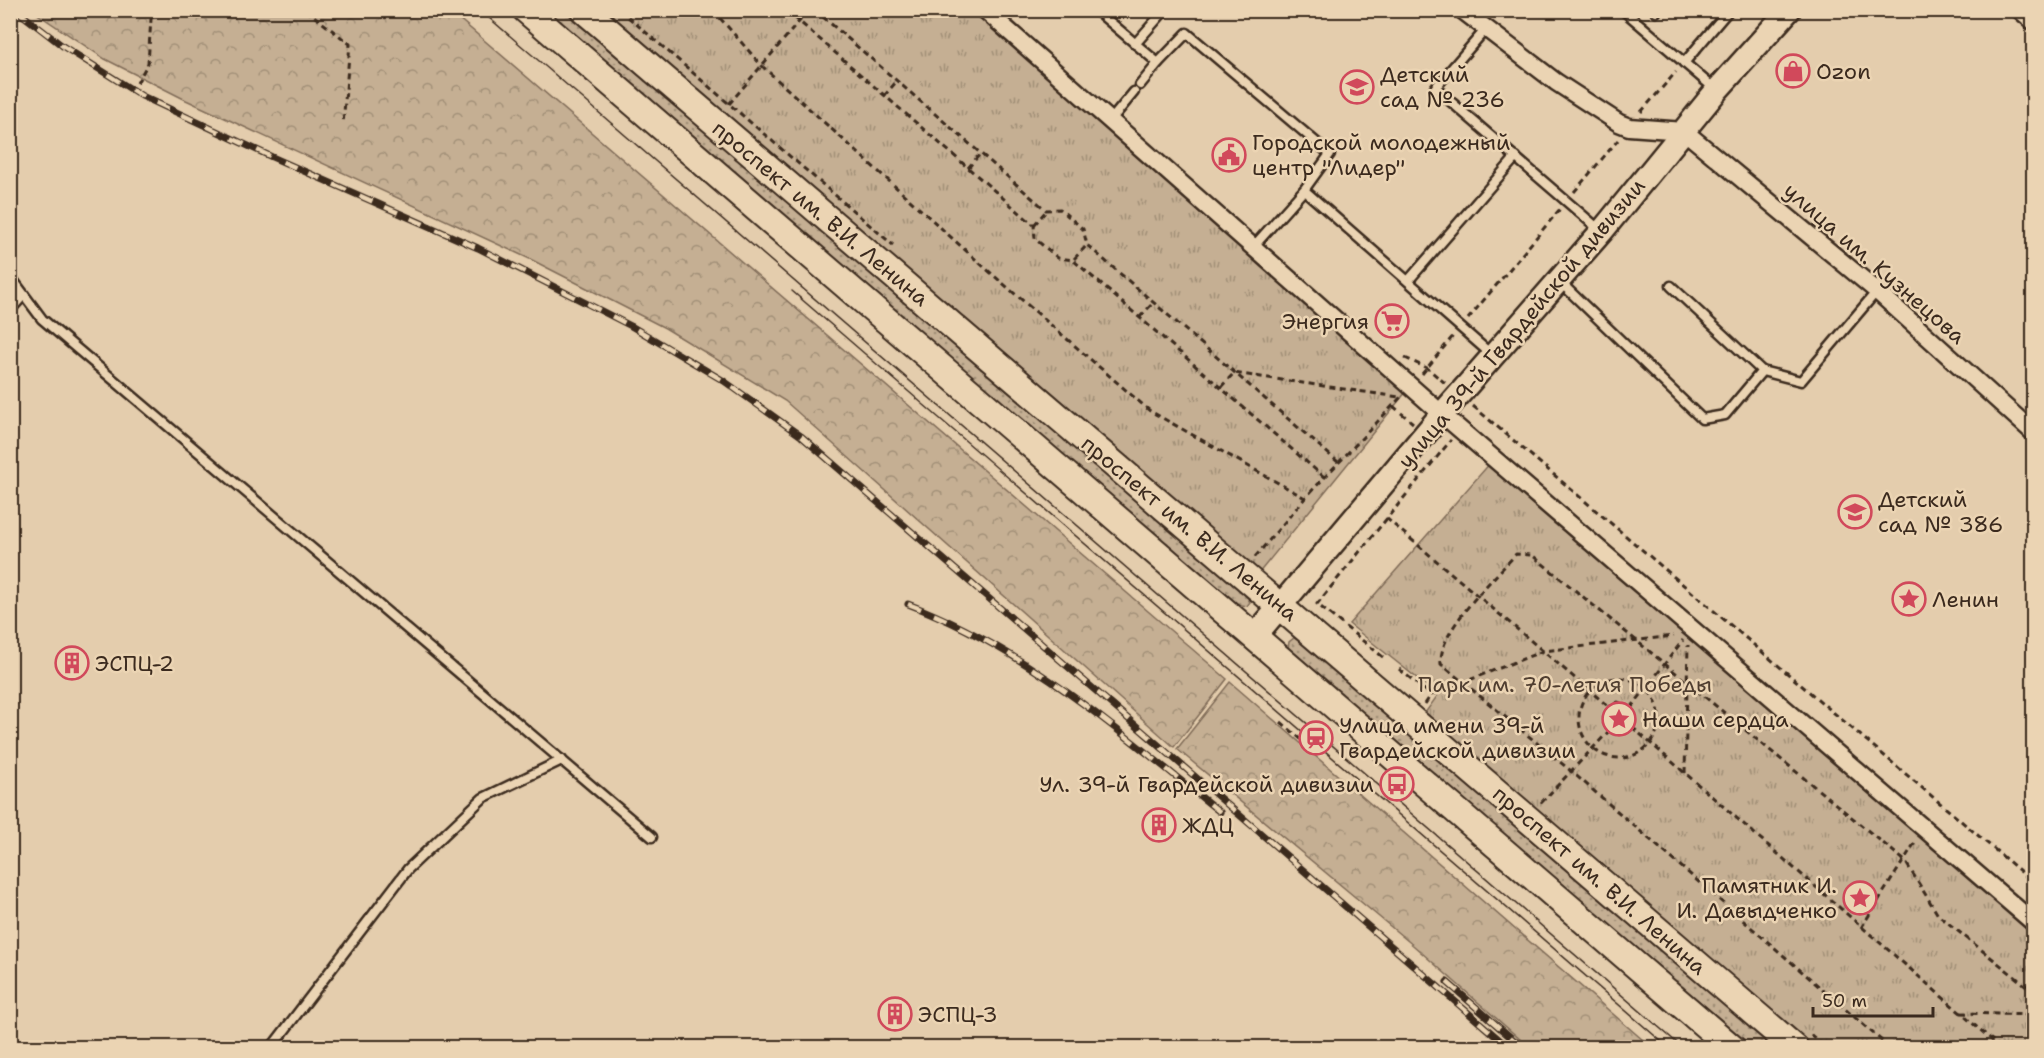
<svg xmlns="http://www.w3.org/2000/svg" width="2044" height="1058" viewBox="0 0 2044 1058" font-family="'Shantell Sans',sans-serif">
	<defs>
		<pattern id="grass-dots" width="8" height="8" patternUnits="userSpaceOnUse" patternTransform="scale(1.5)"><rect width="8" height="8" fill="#c5af93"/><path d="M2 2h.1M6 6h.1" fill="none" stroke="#a18f77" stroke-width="1.8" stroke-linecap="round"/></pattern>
		<pattern id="forest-crowns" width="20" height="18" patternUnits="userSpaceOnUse" patternTransform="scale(1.5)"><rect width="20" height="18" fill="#c5af93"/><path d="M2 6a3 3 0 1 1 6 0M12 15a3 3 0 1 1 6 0" fill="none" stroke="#a18f77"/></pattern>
		<pattern id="park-tufts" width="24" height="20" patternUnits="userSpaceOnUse" patternTransform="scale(1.5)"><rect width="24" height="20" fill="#c5af93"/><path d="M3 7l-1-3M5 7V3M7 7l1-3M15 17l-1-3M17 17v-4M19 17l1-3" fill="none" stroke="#a18f77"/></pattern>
	</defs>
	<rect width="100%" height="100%" fill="#e4cdad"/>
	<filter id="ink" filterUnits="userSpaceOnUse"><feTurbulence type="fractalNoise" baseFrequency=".0167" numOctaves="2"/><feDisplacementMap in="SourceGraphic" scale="12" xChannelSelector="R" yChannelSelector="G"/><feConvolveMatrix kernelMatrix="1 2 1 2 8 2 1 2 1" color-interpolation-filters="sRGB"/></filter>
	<g filter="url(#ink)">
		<!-- grass -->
		<g fill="url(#grass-dots)" stroke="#806c58" stroke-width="1.5">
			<path d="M543 11H564L1245 594 1250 602 1247 606 1237 604Z"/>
			<path d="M1294 638 1304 643 1776 1047H1753L1297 657 1288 649 1289 642Z"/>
		</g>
		<!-- forest -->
		<g fill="url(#forest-crowns)" stroke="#806c58" stroke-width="1.5">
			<path d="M33 11H450L1227 679 1174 747 785 401 665 328 532 260 186 100 105 59Z"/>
			<path d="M1230 682 1651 1047H1529L1414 946 1177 749Z"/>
		</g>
		<!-- park -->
		<g fill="url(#park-tufts)" stroke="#806c58" stroke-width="1.5">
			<path d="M604 11H981L1406 392 1254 579Z"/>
			<path d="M1492 461 2033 926V1047H1806L1420 720 1438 695 1349 624Z"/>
		</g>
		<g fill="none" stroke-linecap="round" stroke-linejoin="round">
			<defs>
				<g id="lane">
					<path d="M1096 10 1158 63 1187 33 1330 154 1304 190 1492 355"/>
					<path d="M1623 10 1716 90"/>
					<path d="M1656 12 1657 10"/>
					<path d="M1485 30 1435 88 1601 231"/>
					<path d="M1135 44 1165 10"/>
					<path d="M1684 63 1729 10"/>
					<path d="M1140 85 1158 63"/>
					<path d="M1110 121 1134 92"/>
					<path d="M1253 247 1304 190"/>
					<path d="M10 276 42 319 652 837"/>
					<path d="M1408 281 1516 157"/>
					<path d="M1559 281 1702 419 1725 415 1762 371 1801 381 1877 291"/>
					<path d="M1671 286 1762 371"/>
					<path d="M10 310 24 295"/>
					<path d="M271 1048 408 869 483 798 562 760"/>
				</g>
				<g id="street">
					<path d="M985 10 1442 414 2034 923"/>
					<path d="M1462 10 1556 82 1619 123 1629 127 1684 131 1877 291 2034 433"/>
					<path d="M2020 10 2034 22"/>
				</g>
				<path id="secondary" d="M1254 637 1442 414 1602 231 1717 90 1789 10"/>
				<g id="primary">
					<path d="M526 10 1732 1048"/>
					<path d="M584 10 1795 1048"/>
				</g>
			</defs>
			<!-- lane casing -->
			<use href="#lane" stroke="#3b2a1e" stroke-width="13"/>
			<!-- street casing -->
			<use href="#street" stroke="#3b2a1e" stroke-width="21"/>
			<!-- secondary casing -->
			<use href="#secondary" stroke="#3b2a1e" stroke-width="27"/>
			<!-- primary casing -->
			<use href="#primary" stroke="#3b2a1e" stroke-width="30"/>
			<!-- path -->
			<g stroke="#3b2a1e" stroke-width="3" stroke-dasharray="6 4.5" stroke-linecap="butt">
				<path d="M306 10 350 44 343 124"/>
				<path d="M620 10 893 245"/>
				<path d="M713 10 762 66 984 267 1150 411 1305 498"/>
				<path d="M786 10 1034 225 1035 239 1058 258 1073 260 1324 477"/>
				<path d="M815 10 1046 210 1060 209 1083 229 1087 245 1338 462"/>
				<path d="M962 10 970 17"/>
				<path d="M137 83 148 63 151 19 157 10"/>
				<path d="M884 96 897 81"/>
				<path d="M729 104 809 10"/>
				<path d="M1641 112 1676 72"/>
				<path d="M968 168 980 154"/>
				<path d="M1574 192 1618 140"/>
				<path d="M1034 225 1046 211"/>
				<path d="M1074 259 1087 245"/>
				<path d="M1140 317 1153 303"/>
				<path d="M1468 319 1560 209"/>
				<path d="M1405 358 1427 368 1445 383"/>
				<path d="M1422 374 1454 335"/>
				<path d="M1221 387 1234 373 1399 397"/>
				<path d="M1393 406 1413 423"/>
				<path d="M1473 406 2034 883"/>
				<path d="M1386 518 1609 707 1603 717 1604 725 1615 734 1631 730 1635 722 1631 708 1618 702 1609 707"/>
				<path d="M1255 557 1305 498 1401 397"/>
				<path d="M1383 657 1317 604 1451 440"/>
				<path d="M1399 669 1431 695"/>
				<circle cx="1619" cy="718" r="40"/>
				<path d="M1425 704 1431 695 1543 651 1674 636"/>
				<path d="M1631 708 1683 640"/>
				<path d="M1281 722 1309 746"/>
				<path d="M1632 727 2001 1048"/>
				<path d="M1685 773 1688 645"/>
				<path d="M1541 803 1610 730"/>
				<path d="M1861 928 1916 841"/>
				<path d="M1961 1013 2034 1015"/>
				<path d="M1811 1035 1826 1048"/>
				<path d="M1890 1048 1571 771 1441 664C1438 630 1494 579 1516 554L1532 555 1905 861 1938 915 2034 992"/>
				<path d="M2020 1048 2034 1041"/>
			</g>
			<!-- lane -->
			<use href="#lane" stroke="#ebd4b3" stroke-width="8"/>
			<!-- street -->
			<use href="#street" stroke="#ebd4b3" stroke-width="16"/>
			<!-- secondary -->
			<use href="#secondary" stroke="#ebd4b3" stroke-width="22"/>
			<!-- primary -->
			<use href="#primary" stroke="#ebd4b3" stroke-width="26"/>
			<!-- tram -->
			<g stroke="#3b2a1e" stroke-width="1.5">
				<path d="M480 10 1683 1048"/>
				<path d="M792 291 1669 1048"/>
			</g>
			<defs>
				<g id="rail">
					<path d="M16 10 64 47 142 96 272 157 478 248 631 326 724 381 801 436 1509 1048"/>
					<path d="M908 604C1027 649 1122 734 1220 812"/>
					<path d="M1447 982 1523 1048"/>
				</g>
			</defs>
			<!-- rail casing -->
			<use href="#rail" stroke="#3b2a1e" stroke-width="7"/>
			<!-- rail -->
			<use href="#rail" stroke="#ebd4b3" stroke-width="4.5" stroke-dasharray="14" stroke-linecap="butt"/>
		</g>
	</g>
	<!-- icons -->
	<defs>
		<symbol id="shop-ring" viewBox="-11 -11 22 22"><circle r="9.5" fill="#ebd4b3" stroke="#d1495b" stroke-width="1.5"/><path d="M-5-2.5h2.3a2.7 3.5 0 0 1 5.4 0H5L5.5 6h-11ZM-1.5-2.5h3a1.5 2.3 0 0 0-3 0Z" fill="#d1495b"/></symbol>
		<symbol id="school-ring" viewBox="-11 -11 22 22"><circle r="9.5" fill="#ebd4b3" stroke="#d1495b" stroke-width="1.5"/><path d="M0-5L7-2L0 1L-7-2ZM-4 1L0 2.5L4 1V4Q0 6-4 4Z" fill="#d1495b"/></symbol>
		<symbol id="civic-ring" viewBox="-11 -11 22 22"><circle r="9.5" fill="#ebd4b3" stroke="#d1495b" stroke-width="1.5"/><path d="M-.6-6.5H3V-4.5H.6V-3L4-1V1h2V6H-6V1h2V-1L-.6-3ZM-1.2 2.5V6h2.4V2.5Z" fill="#d1495b"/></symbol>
		<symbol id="supermarket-ring" viewBox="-11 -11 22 22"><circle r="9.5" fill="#ebd4b3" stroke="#d1495b" stroke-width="1.5"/><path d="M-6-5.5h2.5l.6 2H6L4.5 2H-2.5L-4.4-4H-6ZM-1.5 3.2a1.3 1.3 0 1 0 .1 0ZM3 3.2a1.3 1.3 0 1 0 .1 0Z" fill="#d1495b"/></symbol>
		<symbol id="sight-ring" viewBox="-11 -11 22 22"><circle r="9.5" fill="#ebd4b3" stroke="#d1495b" stroke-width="1.5"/><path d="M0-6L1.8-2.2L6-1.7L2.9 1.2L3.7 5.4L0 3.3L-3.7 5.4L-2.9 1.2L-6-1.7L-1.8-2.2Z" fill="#d1495b"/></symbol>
		<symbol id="building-ring" viewBox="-11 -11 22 22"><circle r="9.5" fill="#ebd4b3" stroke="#d1495b" stroke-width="1.5"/><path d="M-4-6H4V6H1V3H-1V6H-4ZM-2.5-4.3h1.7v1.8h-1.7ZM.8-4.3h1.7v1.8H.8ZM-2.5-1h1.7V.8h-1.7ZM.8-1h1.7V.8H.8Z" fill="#d1495b"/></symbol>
		<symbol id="station-ring" viewBox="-11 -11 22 22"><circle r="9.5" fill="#ebd4b3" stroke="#d1495b" stroke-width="1.5"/><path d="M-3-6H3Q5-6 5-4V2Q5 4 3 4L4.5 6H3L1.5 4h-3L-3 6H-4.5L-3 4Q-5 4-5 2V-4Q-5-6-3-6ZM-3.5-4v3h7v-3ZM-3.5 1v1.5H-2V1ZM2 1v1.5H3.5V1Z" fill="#d1495b"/></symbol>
		<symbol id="bus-ring" viewBox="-11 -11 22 22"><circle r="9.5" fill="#ebd4b3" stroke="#d1495b" stroke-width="1.5"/><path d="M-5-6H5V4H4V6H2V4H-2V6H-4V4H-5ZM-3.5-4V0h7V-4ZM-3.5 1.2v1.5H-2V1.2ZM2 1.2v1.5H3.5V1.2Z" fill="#d1495b"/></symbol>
	</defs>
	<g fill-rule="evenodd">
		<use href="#shop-ring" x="1774" y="52" width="38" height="38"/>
		<use href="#school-ring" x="1338" y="68" width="38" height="38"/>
		<use href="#civic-ring" x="1210" y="136" width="38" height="38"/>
		<use href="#supermarket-ring" x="1373" y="302" width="38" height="38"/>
		<use href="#school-ring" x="1836" y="493" width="38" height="38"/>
		<use href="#sight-ring" x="1890" y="580" width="38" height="38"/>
		<use href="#building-ring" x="53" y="644" width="38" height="38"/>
		<use href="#sight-ring" x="1600" y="700" width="38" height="38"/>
		<use href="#station-ring" x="1297" y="719" width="38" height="38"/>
		<use href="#bus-ring" x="1378" y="765" width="38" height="38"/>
		<use href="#building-ring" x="1140" y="806" width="38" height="38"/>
		<use href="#sight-ring" x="1841" y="879" width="38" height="38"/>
		<use href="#building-ring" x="876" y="995" width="38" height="38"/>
	</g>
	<g text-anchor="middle" stroke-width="5" stroke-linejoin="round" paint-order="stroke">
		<!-- poi labels -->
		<g font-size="22" fill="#3b2a1e" stroke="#ebd4b3" text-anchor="start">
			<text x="1816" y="79">Ozon</text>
			<text x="1380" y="82">Детский<tspan x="1380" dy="25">сад № 236</tspan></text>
			<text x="1252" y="150">Городской молодежный<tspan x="1252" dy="25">центр "Лидер"</tspan></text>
			<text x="1369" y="329" text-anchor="end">Энергия</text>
			<text x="1878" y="507">Детский<tspan x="1878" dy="25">сад № 386</tspan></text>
			<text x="1932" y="607">Ленин</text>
			<text x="95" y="671">ЭСПЦ-2</text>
			<text x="1642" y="727">Наши сердца</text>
			<text x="1339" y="733">Улица имени 39-й<tspan x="1339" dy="25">Гвардейской дивизии</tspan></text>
			<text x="1374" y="792" text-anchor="end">Ул. 39-й Гвардейской дивизии</text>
			<text x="1182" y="833">ЖДЦ</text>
			<text x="1837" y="893" text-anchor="end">Памятник И.<tspan x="1837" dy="25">И. Давыдченко</tspan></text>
			<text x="918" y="1022">ЭСПЦ-3</text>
		</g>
		<!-- street labels -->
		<g font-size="22" fill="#3b2a1e" stroke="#ebd4b3">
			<text transform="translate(821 213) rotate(40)" y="8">проспект им. В.И. Ленина</text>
			<text transform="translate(1875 263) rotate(41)" y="8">улица им. Кузнецова</text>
			<text transform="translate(1521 323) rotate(-50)" y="8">улица 39-й Гвардейской дивизии</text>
			<text transform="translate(1190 528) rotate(40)" y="8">проспект им. В.И. Ленина</text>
			<text transform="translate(1600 880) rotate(41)" y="8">проспект им. В.И. Ленина</text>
		</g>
		<!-- park labels -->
		<g font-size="22" fill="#503e30" stroke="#ebd4b3">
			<text x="1565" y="692">Парк им. 70-летия Победы</text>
		</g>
	</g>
	<!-- margin -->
	<rect width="2044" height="1058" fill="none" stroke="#ebd4b3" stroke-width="36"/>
	<rect x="18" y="18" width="2008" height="1022" fill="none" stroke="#3b2a1e" stroke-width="2" filter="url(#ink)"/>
	<!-- scale -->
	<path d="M1813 1007v9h120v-9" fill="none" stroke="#3b2a1e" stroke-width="3"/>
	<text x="1822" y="1007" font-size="18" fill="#3b2a1e" stroke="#ebd4b3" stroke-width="4.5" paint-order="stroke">50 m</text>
</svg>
